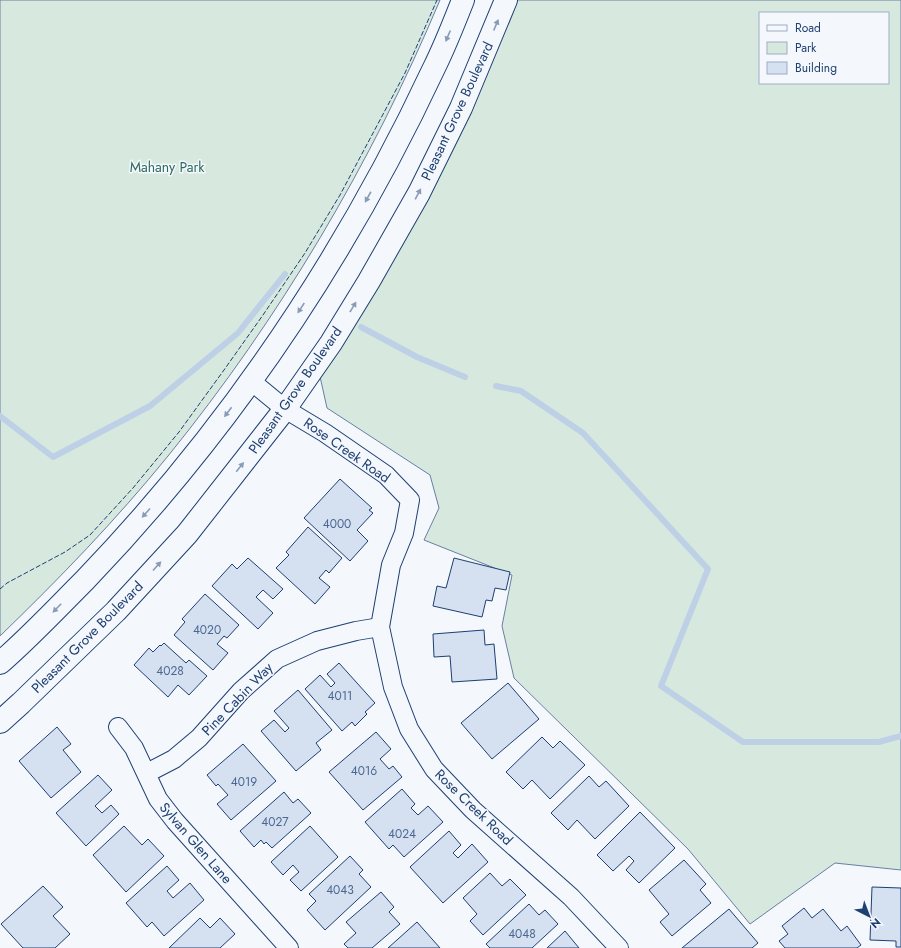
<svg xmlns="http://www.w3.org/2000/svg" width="901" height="948" viewBox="0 0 901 948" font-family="Jost,sans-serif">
	<rect width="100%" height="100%" fill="#f4f7fb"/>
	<!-- green -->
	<g fill="#d7e8df" stroke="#687fa3" fill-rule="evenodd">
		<path d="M0 0H440C371 164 280 318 168 456 116 520 59 579 0 636Z"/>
		<path d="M512 0H901V870L835 863 750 924 688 849 514 678 502 626 512 575 424 540 439 508 430 475 327 408 319 372ZM760 13H888V83H760Z"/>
	</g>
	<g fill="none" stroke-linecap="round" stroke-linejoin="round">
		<!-- stream -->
		<g stroke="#bed0e5" stroke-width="6">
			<path d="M361 327 417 357 465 377"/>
			<path d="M496 386 521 391 583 433 708 569 661 686 743 742H879L901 736"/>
			<path d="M0 416 53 457 150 406 238 333 285 274"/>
		</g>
	</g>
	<!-- building -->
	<g fill="#d5e0f0" stroke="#1d3f73">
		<path d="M340 479 372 508 369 510 373 513 357 530 368 541 350 561 304 518Z"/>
		<path d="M308 527 342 558 329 573 326 570 319 578 330 587 315 604 276 568 289 555 286 552Z"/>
		<path d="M248 558 283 589 273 599 263 590 256 597 273 613 258 629 212 586 232 564 237 569Z"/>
		<path d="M454 558 510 572 506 590 495 588 492 601 486 600 482 617 433 606 437 586 446 588Z"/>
		<path d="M205 594 239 625 227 638 224 636 217 644 228 653 213 670 174 635 185 622 182 619Z"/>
		<path d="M484 630 485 645 494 644 497 679 452 682 450 656 434 657 433 634Z"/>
		<path d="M164 643 186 663 189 660 207 676 189 695 178 685 168 697 134 665 149 648 153 652 160 645 161 646Z"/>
		<path d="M339 663 375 703 365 712 367 714 355 726 352 722 342 731 305 689 320 675 331 687 335 683 327 674Z"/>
		<path d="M508 683 539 719 492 759 461 723Z"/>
		<path d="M298 690 332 730 316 743 321 750 296 771 261 731 274 720 285 732 289 728 274 711Z"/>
		<path d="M57 727 71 744 63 750 81 772 51 798 19 761Z"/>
		<path d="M376 732 391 749 380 759 389 769 393 766 402 777 363 810 329 772Z"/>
		<path d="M542 737 553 748 560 741 585 765 550 799 532 780 523 789 506 772Z"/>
		<path d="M243 744 276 781 231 820 217 804 228 795 218 784 216 786 207 775Z"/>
		<path d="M98 775 112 790 95 806 102 813 111 805 119 814 86 846 56 813Z"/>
		<path d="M589 776 599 787 606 781 629 806 595 839 577 820 568 830 551 813Z"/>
		<path d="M402 789 415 804 411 808 418 815 428 806 443 822 404 857 393 845 389 849 365 822Z"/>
		<path d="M284 792 293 803 298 799 311 813 272 848 266 842 264 844 261 840 254 847 240 831Z"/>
		<path d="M640 812 675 848 639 883 626 870 634 861 629 856 613 871 597 855Z"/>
		<path d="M124 826 142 845 148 839 164 856 126 892 93 855Z"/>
		<path d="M310 826 338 857 301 891 290 880 299 872 293 865 283 875 271 862Z"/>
		<path d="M449 831 461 845 453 853 458 858 472 844 488 862 443 903 410 867Z"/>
		<path d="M350 856 363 870 359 874 371 887 325 930 307 910 316 901 309 894Z"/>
		<path d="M684 860 706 884 700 890 711 903 672 936 660 922 669 914 649 890Z"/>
		<path d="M167 866 179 880 167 891 173 898 190 883 204 900 164 936 152 922 147 927 126 903Z"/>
		<path d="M490 873 502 886 510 879 526 895 483 935 470 921 477 914 463 898Z"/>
		<path d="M43 886 63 907 53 916 70 934 55 948H23L1 924Z"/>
		<path d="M872 887 901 888V947H896V941L870 940Z"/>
		<path d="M381 892 394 907 389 912 400 924 372 948H348L344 944 356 933 346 922Z"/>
		<path d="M529 904 539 915 545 910 558 924 532 948H490L486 944Z"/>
		<path d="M804 908 812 918 823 909 841 931 847 926 861 945 857 948H785L779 941 788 934 782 926Z"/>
		<path d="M729 909 758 943 752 948H682Z"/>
		<path d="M200 918 210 928 220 918 235 934 220 948H169Z"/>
		<path d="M417 922 440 948H388Z"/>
		<path d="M565 931 579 948H547Z"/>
	</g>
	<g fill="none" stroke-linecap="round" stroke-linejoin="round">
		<defs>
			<g id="street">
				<path d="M251 381 285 409 325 433 386 475 410 500 404 533 391 565 380 627 393 687 409 729 434 769 473 810 571 897 619 948"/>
				<path d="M118 727 134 748 158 799 175 821 289 948"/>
				<path d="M147 773 174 759 199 738 241 691 277 659 317 641 356 631 380 627"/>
			</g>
			<g id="primary">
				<path d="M0 663C30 637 57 608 85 580 229 430 346 256 434 68 445 46 454 23 463 0"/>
				<path d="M0 722 21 703 116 611 187 534 285 409 331 343 369 281 419 193 461 108 506 0"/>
			</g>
		</defs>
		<!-- street casing -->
		<use href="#street" stroke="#1d3f73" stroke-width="20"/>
		<!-- primary casing -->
		<use href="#primary" stroke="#1d3f73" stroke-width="24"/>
		<!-- street -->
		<use href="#street" stroke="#f4f7fb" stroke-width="18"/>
		<!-- primary -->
		<use href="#primary" stroke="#f4f7fb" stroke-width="22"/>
		<!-- fence -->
		<path stroke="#1d3f73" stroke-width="1" stroke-dasharray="5 2" stroke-linecap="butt" d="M0 589 7 583 65 552 90 535 133 488 179 432 224 370 263 315 305 253 340 195 405 73 437 0"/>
	</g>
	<!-- one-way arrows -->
	<defs><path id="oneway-solid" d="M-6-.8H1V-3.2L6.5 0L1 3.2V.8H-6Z"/></defs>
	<g fill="#889bb7">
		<use href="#oneway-solid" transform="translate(496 25) rotate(-67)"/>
		<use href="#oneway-solid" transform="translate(448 36) rotate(113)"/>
		<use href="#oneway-solid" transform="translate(418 194) rotate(-62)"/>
		<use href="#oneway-solid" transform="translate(368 197) rotate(119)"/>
		<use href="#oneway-solid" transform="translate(353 307) rotate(-59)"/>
		<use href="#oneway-solid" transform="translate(301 308) rotate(123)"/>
		<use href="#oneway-solid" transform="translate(228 412) rotate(127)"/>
		<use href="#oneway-solid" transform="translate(240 467) rotate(-51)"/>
		<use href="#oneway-solid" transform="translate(146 513) rotate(132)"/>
		<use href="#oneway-solid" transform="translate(157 566) rotate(-48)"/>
		<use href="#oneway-solid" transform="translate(57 608) rotate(134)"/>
	</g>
	<g text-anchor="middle" stroke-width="3" stroke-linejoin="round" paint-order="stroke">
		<!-- number labels -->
		<g font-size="12" fill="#4b6792">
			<text x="337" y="528">4000</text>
			<text x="207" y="634">4020</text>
			<text x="170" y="675">4028</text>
			<text x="340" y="700">4011</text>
			<text x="364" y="775">4016</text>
			<text x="244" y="786">4019</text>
			<text x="275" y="826">4027</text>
			<text x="402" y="838">4024</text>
			<text x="340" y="894">4043</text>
			<text x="522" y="938">4048</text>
		</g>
		<!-- street labels -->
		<g font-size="14" fill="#1d3f73" stroke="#f4f7fb">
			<text transform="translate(457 111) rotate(-65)" y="5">Pleasant Grove Boulevard</text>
			<text transform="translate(295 390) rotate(-55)" y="5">Pleasant Grove Boulevard</text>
			<text transform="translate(347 450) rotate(35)" y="5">Rose Creek Road</text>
			<text transform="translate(87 637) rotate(-45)" y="5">Pleasant Grove Boulevard</text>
			<text transform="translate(237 699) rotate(-46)" y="5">Pine Cabin Way</text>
			<text transform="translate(474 807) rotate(44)" y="5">Rose Creek Road</text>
			<text transform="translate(196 843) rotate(49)" y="5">Sylvan Glen Lane</text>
		</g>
		<!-- park labels -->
		<g font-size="14" fill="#2c6c60" stroke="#f4f7fb">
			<text x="167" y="172">Mahany Park</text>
		</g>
	</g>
	<!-- legend -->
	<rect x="759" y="12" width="130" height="72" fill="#f4f7fb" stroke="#9eadc5"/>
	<rect x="767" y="25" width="20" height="6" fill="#f4f7fb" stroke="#9eadc5"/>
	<text x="795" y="32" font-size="12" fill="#1d3f73">Road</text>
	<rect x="767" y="42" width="20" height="12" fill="#d7e8df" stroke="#9eadc5"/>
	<text x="795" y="52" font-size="12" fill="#1d3f73">Park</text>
	<rect x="767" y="62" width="20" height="12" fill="#d5e0f0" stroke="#9eadc5"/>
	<text x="795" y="72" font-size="12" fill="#1d3f73">Building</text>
	<!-- north arrow -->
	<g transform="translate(869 916) rotate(138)" stroke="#f4f7fb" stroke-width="3" paint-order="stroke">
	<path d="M0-3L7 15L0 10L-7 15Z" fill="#1d3f73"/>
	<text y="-6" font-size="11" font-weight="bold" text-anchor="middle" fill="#1d3f73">N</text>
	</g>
</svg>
